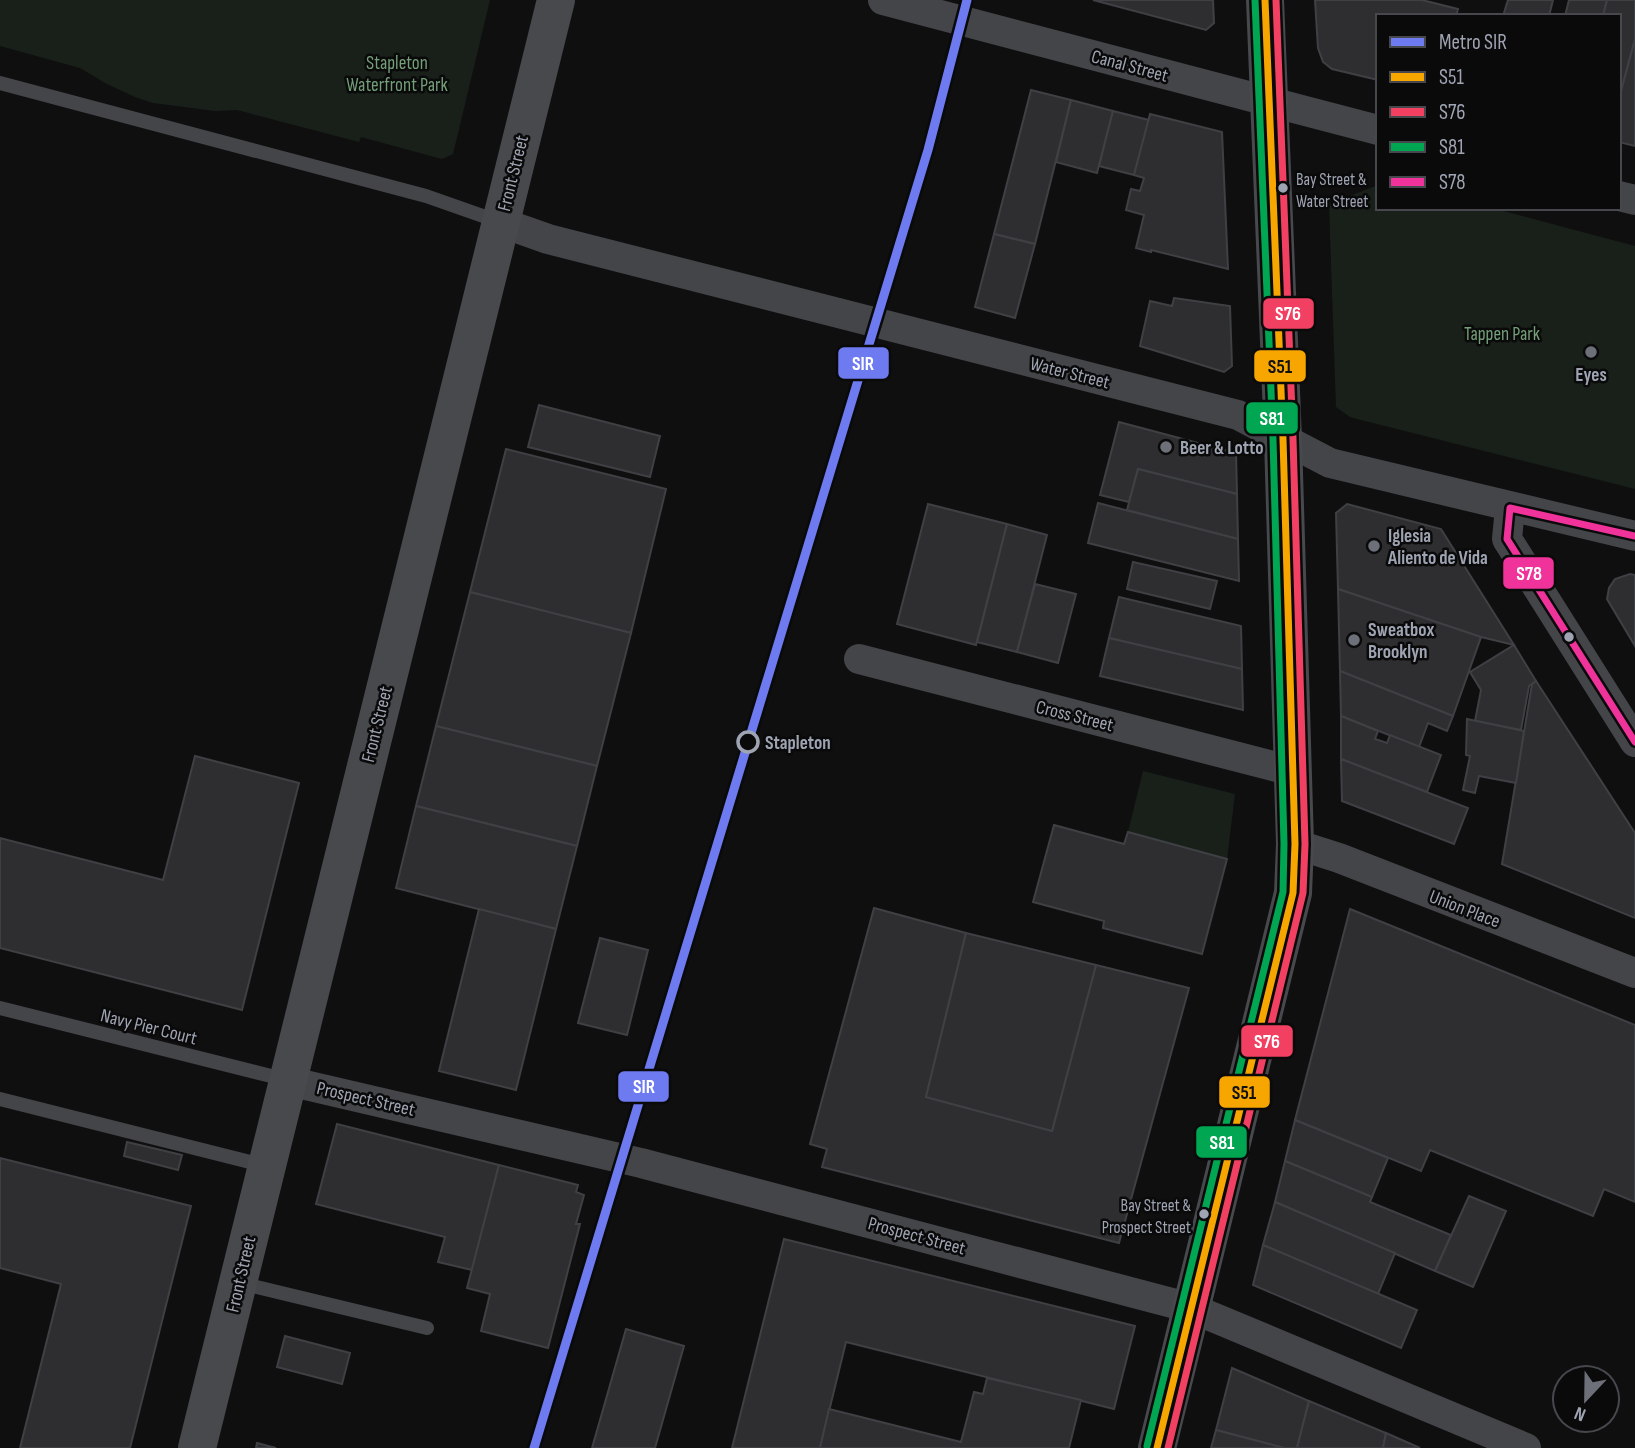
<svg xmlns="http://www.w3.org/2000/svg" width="1635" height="1448" viewBox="0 0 1635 1448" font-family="'Sofia Sans Condensed',sans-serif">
	<rect width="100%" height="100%" fill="#0f0f10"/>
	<!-- green -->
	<g fill="#19201a">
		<path d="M0 0H490L453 154 442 159 361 137 359 142 237 110 215 111 153 103 135 97 107 84 80 68 0 46Z"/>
		<path d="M1378 185V208H1492L1635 246V489L1361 420 1350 417 1336 407 1329 204Z"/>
		<path d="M1143 771 1235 794 1227 859 1128 832Z"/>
	</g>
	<!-- building -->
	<g fill="#2e2e30" stroke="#3e4044" stroke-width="2">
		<path d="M1093 0H1213L1214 23 1206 30Z"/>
		<path d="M1315 0H1422L1458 9 1456 16H1378V80L1332 69 1323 62 1318 48Z"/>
		<path d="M1508 0H1553L1549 16H1503Z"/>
		<path d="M1569 0H1607L1603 16H1565Z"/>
		<path d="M1607 0H1635V39L1619 99V16H1603Z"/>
		<path d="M1635 39V146L1619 142V99Z"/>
		<path d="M1031 90 1071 100 1035 244 994 234Z"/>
		<path d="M1071 100 1113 111 1097 173 1056 162Z"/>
		<path d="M1113 111 1149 120 1134 175 1099 166Z"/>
		<path d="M1150 114 1222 132 1228 269 1151 250V252L1136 248 1144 215 1126 210 1131 189 1140 191 1144 178 1134 175Z"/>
		<path d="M994 234 1035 244 1015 318 975 307Z"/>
		<path d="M1174 298 1230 306 1232 366 1224 372 1140 346 1150 301 1172 306Z"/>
		<path d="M539 405 660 436 650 477 528 447Z"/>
		<path d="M1119 422 1236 453 1237 494 1138 469 1129 502 1100 495Z"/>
		<path d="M506 449 666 489 631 633 470 592Z"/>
		<path d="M1138 469 1237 494 1238 539 1127 510Z"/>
		<path d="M1098 503 1238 539 1239 581 1088 543Z"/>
		<path d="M928 504 1007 524 976 645 897 624Z"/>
		<path d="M1347 504 1441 529 1514 645 1481 637 1338 589 1336 513Z"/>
		<path d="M1007 524 1047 535 1017 652 977 642Z"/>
		<path d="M1133 562 1217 581 1210 609 1127 589Z"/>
		<path d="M1630 574 1635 575V646L1607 599 1609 588 1615 579Z"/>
		<path d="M1035 584 1076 594 1058 663 1017 652Z"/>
		<path d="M1338 589 1481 637 1453 716 1340 671Z"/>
		<path d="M470 592 631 633 597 766 436 726Z"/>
		<path d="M1119 597 1241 626 1242 669 1109 638Z"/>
		<path d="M1109 638 1242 669 1243 710 1100 676Z"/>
		<path d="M1514 645 1536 681 1529 686 1521 730 1475 721 1481 690 1470 672Z"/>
		<path d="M1340 671 1453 716 1447 731 1428 723 1419 747 1341 716Z"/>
		<path d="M1536 681 1635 833V918L1502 864 1532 684Z"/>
		<path d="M1341 716 1378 731 1375 739 1387 743 1390 735 1441 755 1427 792 1341 759Z"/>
		<path d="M1467 719 1524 731 1516 783 1479 776 1475 793 1463 790 1470 756 1466 755Z"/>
		<path d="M436 726 597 766 577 846 416 806Z"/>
		<path d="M195 756 299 783 242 1010 0 948V838L163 880Z"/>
		<path d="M1341 759 1468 808 1454 844 1342 801Z"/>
		<path d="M416 806 577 846 556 929 396 888Z"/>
		<path d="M1054 825 1124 844 1128 832 1227 859 1202 954 1103 928 1104 921 1033 902Z"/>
		<path d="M874 908 966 933 926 1097 1052 1131 1096 965 1189 988 1119 1243 822 1167 827 1149 810 1144Z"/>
		<path d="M479 909 556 929 516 1090 439 1071Z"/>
		<path d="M1350 909 1635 1025V1202L1604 1189 1593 1216 1430 1150 1421 1171 1295 1120Z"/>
		<path d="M966 933 1096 965 1052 1131 926 1097Z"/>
		<path d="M600 938 648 950 627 1035 578 1023Z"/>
		<path d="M1295 1120 1388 1158 1372 1197 1285 1161Z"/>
		<path d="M337 1124 499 1165 472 1270 438 1262 445 1237 316 1204Z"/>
		<path d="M127 1142 182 1155 178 1170 124 1156Z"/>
		<path d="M0 1158 191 1206 130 1448H20L61 1284 0 1268Z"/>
		<path d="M1285 1161 1372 1197 1370 1202 1451 1235 1435 1271 1275 1202Z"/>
		<path d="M499 1165 578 1185 576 1192 584 1195 576 1224H580L548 1348 481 1331 490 1294 467 1288Z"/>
		<path d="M1469 1196 1506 1211 1473 1287 1435 1271Z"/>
		<path d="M1275 1202 1395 1253 1378 1294 1263 1245Z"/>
		<path d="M784 1239 1135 1326 1114 1409 846 1342 820 1448H732Z"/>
		<path d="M1263 1245 1417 1310 1401 1348 1253 1285Z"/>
		<path d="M626 1329 684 1346 655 1448H592Z"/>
		<path d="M285 1336 350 1353 342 1384 277 1367Z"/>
		<path d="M1232 1368 1309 1401 1297 1448H1284L1216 1430Z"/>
		<path d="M987 1378 1081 1400 1069 1448H820L829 1409 961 1442 974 1392 983 1394Z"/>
		<path d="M1309 1401 1386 1433 1383 1448H1297Z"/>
		<path d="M1216 1430 1284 1448H1211Z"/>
		<path d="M1386 1433 1420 1448H1383Z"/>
		<path d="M257 1443 276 1448H256Z"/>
	</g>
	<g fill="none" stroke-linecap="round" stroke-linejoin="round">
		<!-- lane -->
		<g stroke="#444549" stroke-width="14">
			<path d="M0 83 426 196 500 222"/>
			<path d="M0 1008 287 1080"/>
			<path d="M0 1099 266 1166"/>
			<path d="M240 1283 427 1328"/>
		</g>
		<!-- street -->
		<g stroke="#444549" stroke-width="30">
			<path d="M883 0 1378 130"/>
			<path d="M1619 196 1635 200"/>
			<path d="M500 222 548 239 1238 415 1330 463 1635 536"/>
			<path d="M1510 508 1507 539 1635 742"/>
			<path d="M859 659 1292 771"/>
			<path d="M1295 844 1339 858 1635 973"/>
			<path d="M288 1081 641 1163 1191 1308 1526 1448"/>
		</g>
		<!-- secondary -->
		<g stroke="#47494d" stroke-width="38">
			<path d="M197 1448 556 0"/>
			<path d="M1157 1448 1293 893 1295 844 1283 439 1265 0"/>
		</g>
		<defs>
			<path id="bus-1" d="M1157 1448 1293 893 1295 844 1283 439 1265 0"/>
			<path id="bus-2" d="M1168 1448 1303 893 1305 844 1293 439 1276 0"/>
			<path id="bus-3" d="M1147 1446 1283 892 1284 844 1273 439 1255 0"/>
			<path id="bus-4" d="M1635 536 1510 508 1507 539 1635 742"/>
		</defs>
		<!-- bus-1 casing -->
		<use href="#bus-1" stroke="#0a0a0b" stroke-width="12"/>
		<!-- bus-2 casing -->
		<use href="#bus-2" stroke="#0a0a0b" stroke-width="12"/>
		<!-- bus-3 casing -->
		<use href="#bus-3" stroke="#0a0a0b" stroke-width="12"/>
		<!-- bus-4 casing -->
		<use href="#bus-4" stroke="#0a0a0b" stroke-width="12"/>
		<!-- bus-1 -->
		<use href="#bus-1" stroke="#f7a600" stroke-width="7"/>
		<!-- bus-2 -->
		<use href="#bus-2" stroke="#f24062" stroke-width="7"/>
		<!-- bus-3 -->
		<use href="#bus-3" stroke="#00a651" stroke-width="7"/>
		<!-- bus-4 -->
		<use href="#bus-4" stroke="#ef339a" stroke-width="7"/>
		<defs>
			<path id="metro-1" d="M534 1448 928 150 967 0"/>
		</defs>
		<!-- metro-1 casing -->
		<use href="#metro-1" stroke="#0a0a0b" stroke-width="14"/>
		<!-- metro-1 -->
		<use href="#metro-1" stroke="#6e7af0" stroke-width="9"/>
	</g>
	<!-- markers -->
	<g fill="#9fa4b2" stroke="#0a0a0b" stroke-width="2.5">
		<circle cx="1283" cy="188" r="6"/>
		<circle cx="1569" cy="637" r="6"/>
		<circle cx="1204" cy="1214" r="6"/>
	</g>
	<g fill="#6d7079" stroke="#0a0a0b" stroke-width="2.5">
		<circle cx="1591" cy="352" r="7"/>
		<circle cx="1166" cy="447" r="7"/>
		<circle cx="1374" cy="546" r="7"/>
		<circle cx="1354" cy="640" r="7"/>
	</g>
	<circle fill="#0a0a0b" stroke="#9fa4b2" stroke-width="3.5" cx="748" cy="742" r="10"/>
	<g text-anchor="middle" stroke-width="5" stroke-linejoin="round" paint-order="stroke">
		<!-- bus labels -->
		<g font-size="17" fill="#9fa4b2" stroke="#0a0a0b" text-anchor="start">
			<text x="1296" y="185">Bay Street &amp;<tspan x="1296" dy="22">Water Street</tspan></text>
			<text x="1191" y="1211" text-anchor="end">Bay Street &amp;<tspan x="1191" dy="22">Prospect Street</tspan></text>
		</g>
		<!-- park labels -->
		<g font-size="19" fill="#749f79" stroke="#0a0a0b">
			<text x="397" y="69">Stapleton<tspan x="397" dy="22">Waterfront Park</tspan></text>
			<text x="1502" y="340">Tappen Park</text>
		</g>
		<!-- street labels -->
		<g font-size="19" fill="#9fa4b2" stroke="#0a0a0b">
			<text transform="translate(1130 65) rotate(15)" y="7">Canal Street</text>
			<text transform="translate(512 173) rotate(-76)" y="7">Front Street</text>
			<text transform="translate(1070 372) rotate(14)" y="7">Water Street</text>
			<text transform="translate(1075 715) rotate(14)" y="7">Cross Street</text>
			<text transform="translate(376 724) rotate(-76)" y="7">Front Street</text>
			<text transform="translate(1465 908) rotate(21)" y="7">Union Place</text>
			<text transform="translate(149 1026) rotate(14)" y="7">Navy Pier Court</text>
			<text transform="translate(366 1098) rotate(13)" y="7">Prospect Street</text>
			<text transform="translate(917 1235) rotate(15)" y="7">Prospect Street</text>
			<text transform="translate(240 1274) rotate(-77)" y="7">Front Street</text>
		</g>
		<!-- poi labels -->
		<g font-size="19" font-weight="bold" fill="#9fa4b2" stroke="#0a0a0b" text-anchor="start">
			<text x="1591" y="381" text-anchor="middle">Eyes</text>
			<text x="1180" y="454">Beer &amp; Lotto</text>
			<text x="1388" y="542">Iglesia<tspan x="1388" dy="22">Aliento de Vida</tspan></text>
			<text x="1368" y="636">Sweatbox<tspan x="1368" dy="22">Brooklyn</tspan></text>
		</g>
		<!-- stop labels -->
		<g font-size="19" font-weight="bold" fill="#9fa4b2" stroke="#0a0a0b" text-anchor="start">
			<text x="765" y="749">Stapleton</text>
		</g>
	</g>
	<g stroke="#0a0a0b" stroke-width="2.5">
		<rect x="1262" y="297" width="53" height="33" rx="7" fill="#f24062"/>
		<rect x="837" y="346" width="53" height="34" rx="7" fill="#6e7af0"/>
		<rect x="1253" y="349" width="54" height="34" rx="7" fill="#f7a600"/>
		<rect x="1245" y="401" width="54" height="34" rx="7" fill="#00a651"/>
		<rect x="1502" y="556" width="53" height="34" rx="7" fill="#ef339a"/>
		<rect x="1240" y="1024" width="54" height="34" rx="7" fill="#f24062"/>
		<rect x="617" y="1070" width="53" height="33" rx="7" fill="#6e7af0"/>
		<rect x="1218" y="1075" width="53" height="34" rx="7" fill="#f7a600"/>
		<rect x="1195" y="1125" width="53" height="34" rx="7" fill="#00a651"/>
	</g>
	<g font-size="19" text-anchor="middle" font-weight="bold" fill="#fff">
		<text x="1288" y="320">S76</text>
		<text x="863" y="370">SIR</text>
		<text x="1272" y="425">S81</text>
		<text x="1529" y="580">S78</text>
		<text x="1267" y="1048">S76</text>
		<text x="644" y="1093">SIR</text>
		<text x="1222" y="1149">S81</text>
	</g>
	<g font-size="19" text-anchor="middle" font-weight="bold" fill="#111">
		<text x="1280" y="373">S51</text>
		<text x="1244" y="1099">S51</text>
	</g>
	<!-- legend -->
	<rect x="1376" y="14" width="245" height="196" fill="#0a0a0b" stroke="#46484e" stroke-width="2"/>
	<rect x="1390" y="37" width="35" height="10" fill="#6e7af0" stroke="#46484e" stroke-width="2"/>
	<text x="1439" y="49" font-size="21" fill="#9fa4b2">Metro SIR</text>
	<rect x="1390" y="72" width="35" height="10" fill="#f7a600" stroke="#46484e" stroke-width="2"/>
	<text x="1439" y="84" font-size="21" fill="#9fa4b2">S51</text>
	<rect x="1390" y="107" width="35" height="10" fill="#f24062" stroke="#46484e" stroke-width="2"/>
	<text x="1439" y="119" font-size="21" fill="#9fa4b2">S76</text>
	<rect x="1390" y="142" width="35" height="10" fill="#00a651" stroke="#46484e" stroke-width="2"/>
	<text x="1439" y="154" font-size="21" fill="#9fa4b2">S81</text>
	<rect x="1390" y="177" width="35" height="10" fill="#ef339a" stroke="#46484e" stroke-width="2"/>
	<text x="1439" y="189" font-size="21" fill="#9fa4b2">S78</text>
	<!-- north arrow -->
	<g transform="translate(1586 1399) rotate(202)"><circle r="33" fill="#0a0a0b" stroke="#46484e" stroke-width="2"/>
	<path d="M0-5L12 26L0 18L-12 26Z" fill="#6d7079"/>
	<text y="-10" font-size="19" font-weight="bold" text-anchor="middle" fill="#9fa4b2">N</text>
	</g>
</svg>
